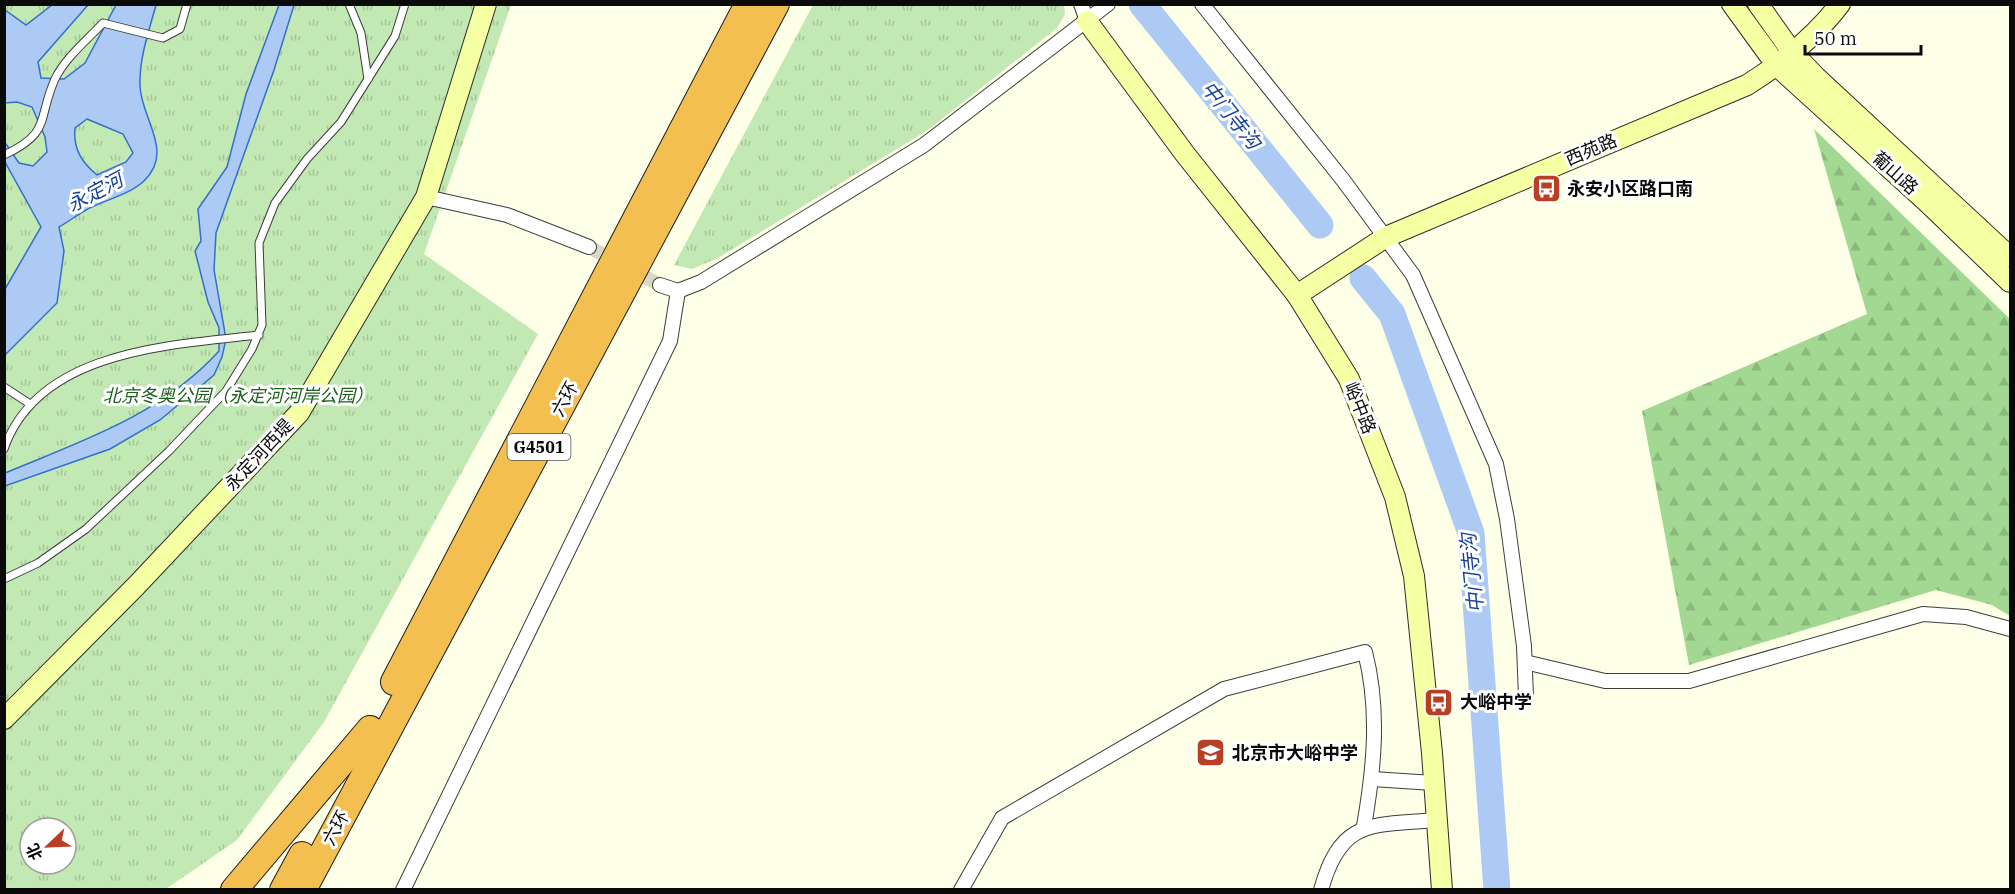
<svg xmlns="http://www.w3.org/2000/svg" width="2015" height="894" viewBox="0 0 2015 894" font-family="'IBM Plex Serif','Noto Sans SC',serif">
	<defs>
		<pattern id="grass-tufts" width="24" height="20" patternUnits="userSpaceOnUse" patternTransform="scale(1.5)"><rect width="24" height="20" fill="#c2e8b3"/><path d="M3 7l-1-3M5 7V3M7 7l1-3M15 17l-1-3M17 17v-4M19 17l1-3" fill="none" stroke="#a5c699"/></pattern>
		<pattern id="forest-firs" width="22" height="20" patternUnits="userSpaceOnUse" patternTransform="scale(1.5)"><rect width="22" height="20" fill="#a2d892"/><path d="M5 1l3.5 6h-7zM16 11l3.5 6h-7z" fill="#8ab87d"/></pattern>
	</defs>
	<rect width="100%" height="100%" fill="#feffe7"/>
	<!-- grass -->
	<g fill="url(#grass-tufts)" fill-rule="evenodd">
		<path d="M5 5H511L424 254 538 334 324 722 237 840 166 889 5 890ZM30 828H66V864H30Z"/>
		<path d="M813 5 1064 4 1065 14 1057 28 928 130 718 258 692 269 674 265Z"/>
	</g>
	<!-- forest -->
	<path fill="url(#forest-firs)" d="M1814 129 2010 319V616L1992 605 1936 590 1689 665 1642 411 1867 314Z"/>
	<!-- water -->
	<g fill="#adcaf5" stroke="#356ecc" stroke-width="1.5" fill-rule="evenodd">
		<path d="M52 5H88L38 62 41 78 64 79 85 63 116 5H156C149 31 139 58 140 86 141 119 175 151 144 181 129 195 104 200 86 210 77 215 68 222 59 227L64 251 57 303 5 355V289L41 227 5 162 4 141 19 163 33 166 47 152 45 137 32 107 17 102 5 103V10L26 25ZM87 119 123 134 133 153 126 162 97 175C81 162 73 148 75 128Z"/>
		<path d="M279 5H294L274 70 216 233 214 270 226 339 222 357 214 375 160 420 110 449 5 486V473C82 441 161 415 219 351V328L208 302 195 251 201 241 198 209 227 167 246 94Z"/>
	</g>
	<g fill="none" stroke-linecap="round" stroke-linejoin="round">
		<!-- river -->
		<g stroke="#adcaf5" stroke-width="27">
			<path d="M1142 4 1320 225"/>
			<path d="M1363 278 1392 314 1471 533 1497 890"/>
		</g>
		<!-- street-tunnel -->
		<path stroke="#d9dac6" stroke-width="14" stroke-dasharray="14 7" stroke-linecap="butt" d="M589 247 660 285"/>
		<defs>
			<g id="lane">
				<path d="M349 4 361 33 368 79"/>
				<path d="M4 155C52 133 37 119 55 79 65 58 87 40 103 23L163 38 180 29 187 4"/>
				<path d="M4 387 30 404"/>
				<path d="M4 449C38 350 171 345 259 335"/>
				<path d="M4 579 38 563 86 529 169 451 226 391 252 349 262 325 259 243 275 203 307 159 341 122 395 36 405 4"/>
			</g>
			<g id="street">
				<path d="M1081 4 1087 21"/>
				<path d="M1202 4 1343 180 1413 275 1496 464 1507 519 1524 646 1526 697"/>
				<path d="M426 197 507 215 589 247"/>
				<path d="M660 285 678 291 701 282 924 145 1108 4"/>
				<path d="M1525 662 1605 681H1689L1923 614 1966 617 2010 629"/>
				<path d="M1372 779 1434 783"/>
				<path d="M403 890 670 341 678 291"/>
				<path d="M961 890 1002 818 1224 689 1365 652C1380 710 1374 769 1364 826"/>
				<path d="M1321 890C1341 817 1373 826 1437 820"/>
			</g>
			<g id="secondary">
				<path d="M1732 4 1777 66 1927 202 2010 282"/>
				<path d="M1758 4 1792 52 1816 77 2010 257"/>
				<path d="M1087 21 1185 154 1297 295 1349 379 1395 497 1414 576 1432 753 1442 890"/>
				<path d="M1297 295 1386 237 1747 85C1782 63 1815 37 1840 4"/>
				<path d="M4 719 136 586 299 413 426 197 486 4"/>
			</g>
			<g id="highway">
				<path d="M394 682 748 4"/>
				<path d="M234 890 370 729"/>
				<path d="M283 890 302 855"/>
				<path d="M303 890 776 4"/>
			</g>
		</defs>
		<!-- lane casing -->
		<use href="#lane" stroke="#3d3d3d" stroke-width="9"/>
		<!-- street casing -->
		<use href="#street" stroke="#3d3d3d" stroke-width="16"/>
		<!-- secondary casing -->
		<use href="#secondary" stroke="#2c2c2c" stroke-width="22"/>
		<!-- highway casing -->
		<use href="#highway" stroke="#1b1b1b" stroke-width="28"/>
		<!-- lane -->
		<use href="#lane" stroke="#fff" stroke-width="7"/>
		<!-- street -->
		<use href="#street" stroke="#fff" stroke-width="14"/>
		<!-- secondary -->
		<use href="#secondary" stroke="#f5ffa3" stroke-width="20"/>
		<!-- highway -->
		<use href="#highway" stroke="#f4bf51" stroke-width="26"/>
	</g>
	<!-- icons -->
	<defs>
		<symbol id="bus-square" viewBox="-11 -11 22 22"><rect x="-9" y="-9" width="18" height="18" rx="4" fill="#b83e24" stroke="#fff"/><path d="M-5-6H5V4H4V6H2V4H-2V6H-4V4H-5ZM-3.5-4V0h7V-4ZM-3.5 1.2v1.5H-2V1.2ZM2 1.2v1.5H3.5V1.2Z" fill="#fff"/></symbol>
		<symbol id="school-square" viewBox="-11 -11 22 22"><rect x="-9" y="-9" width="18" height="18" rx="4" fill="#b83e24" stroke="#fff"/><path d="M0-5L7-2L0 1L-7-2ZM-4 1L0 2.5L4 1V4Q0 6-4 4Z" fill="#fff"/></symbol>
	</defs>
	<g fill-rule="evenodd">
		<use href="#bus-square" x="1530" y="172" width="33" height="33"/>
		<use href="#bus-square" x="1422" y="686" width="33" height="33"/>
		<use href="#school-square" x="1194" y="736" width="33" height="33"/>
	</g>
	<g text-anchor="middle" stroke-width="6" stroke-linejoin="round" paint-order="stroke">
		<!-- shield labels -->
		<rect fill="#fff" stroke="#545454" stroke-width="1.5" x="507.5" y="434" width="63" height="26" rx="4.5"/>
		<g font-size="16" font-weight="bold" fill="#0a0a0a">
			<text x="539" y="453">G4501</text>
		</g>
		<!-- street labels -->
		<g font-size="18" fill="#0a0a0a" stroke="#fff">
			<text transform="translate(1591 150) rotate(-23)" y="6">西苑路</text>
			<text transform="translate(1895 173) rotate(42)" y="6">葡山路</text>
			<text transform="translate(565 399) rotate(-62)" y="6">六环</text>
			<text transform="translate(1360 408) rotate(68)" y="6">峪中路</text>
			<text transform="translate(259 455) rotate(-47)" y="6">永定河西堤</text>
			<text transform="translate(336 828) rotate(-62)" y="6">六环</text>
		</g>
		<!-- poi labels -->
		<g font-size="18" font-weight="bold" fill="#0a0a0a" stroke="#fff" text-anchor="start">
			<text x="1567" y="195">永安小区路口南</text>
			<text x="1460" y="708">大峪中学</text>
			<text x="1232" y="759">北京市大峪中学</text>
		</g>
		<!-- park labels -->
		<g font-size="18" font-style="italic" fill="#1c601d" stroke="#fff">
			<text x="238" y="402">北京冬奥公园（永定河河岸公园）</text>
		</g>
		<!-- water labels -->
		<g font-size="20" font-style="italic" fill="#164399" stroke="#fff">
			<text transform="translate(1231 115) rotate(51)" y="7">中门寺沟</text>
			<text transform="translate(95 192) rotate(-28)" y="7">永定河</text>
			<text transform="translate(1472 573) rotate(-96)" y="7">中门寺沟</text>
		</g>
	</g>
	<!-- border -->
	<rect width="2015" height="894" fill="none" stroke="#0a0a0a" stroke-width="12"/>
	<!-- north arrow -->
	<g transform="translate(48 846) rotate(247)"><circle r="28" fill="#ffffff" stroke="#9d9d9d" stroke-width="1.5"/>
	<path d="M0-4.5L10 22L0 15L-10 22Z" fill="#b83e24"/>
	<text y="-9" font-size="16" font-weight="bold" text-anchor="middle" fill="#0a0a0a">北</text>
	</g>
	<!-- scale -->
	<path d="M1805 45v9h116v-9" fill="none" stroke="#0a0a0a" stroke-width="3"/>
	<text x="1814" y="45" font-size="18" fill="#0a0a0a" stroke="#ffffff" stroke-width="4.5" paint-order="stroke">50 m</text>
</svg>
